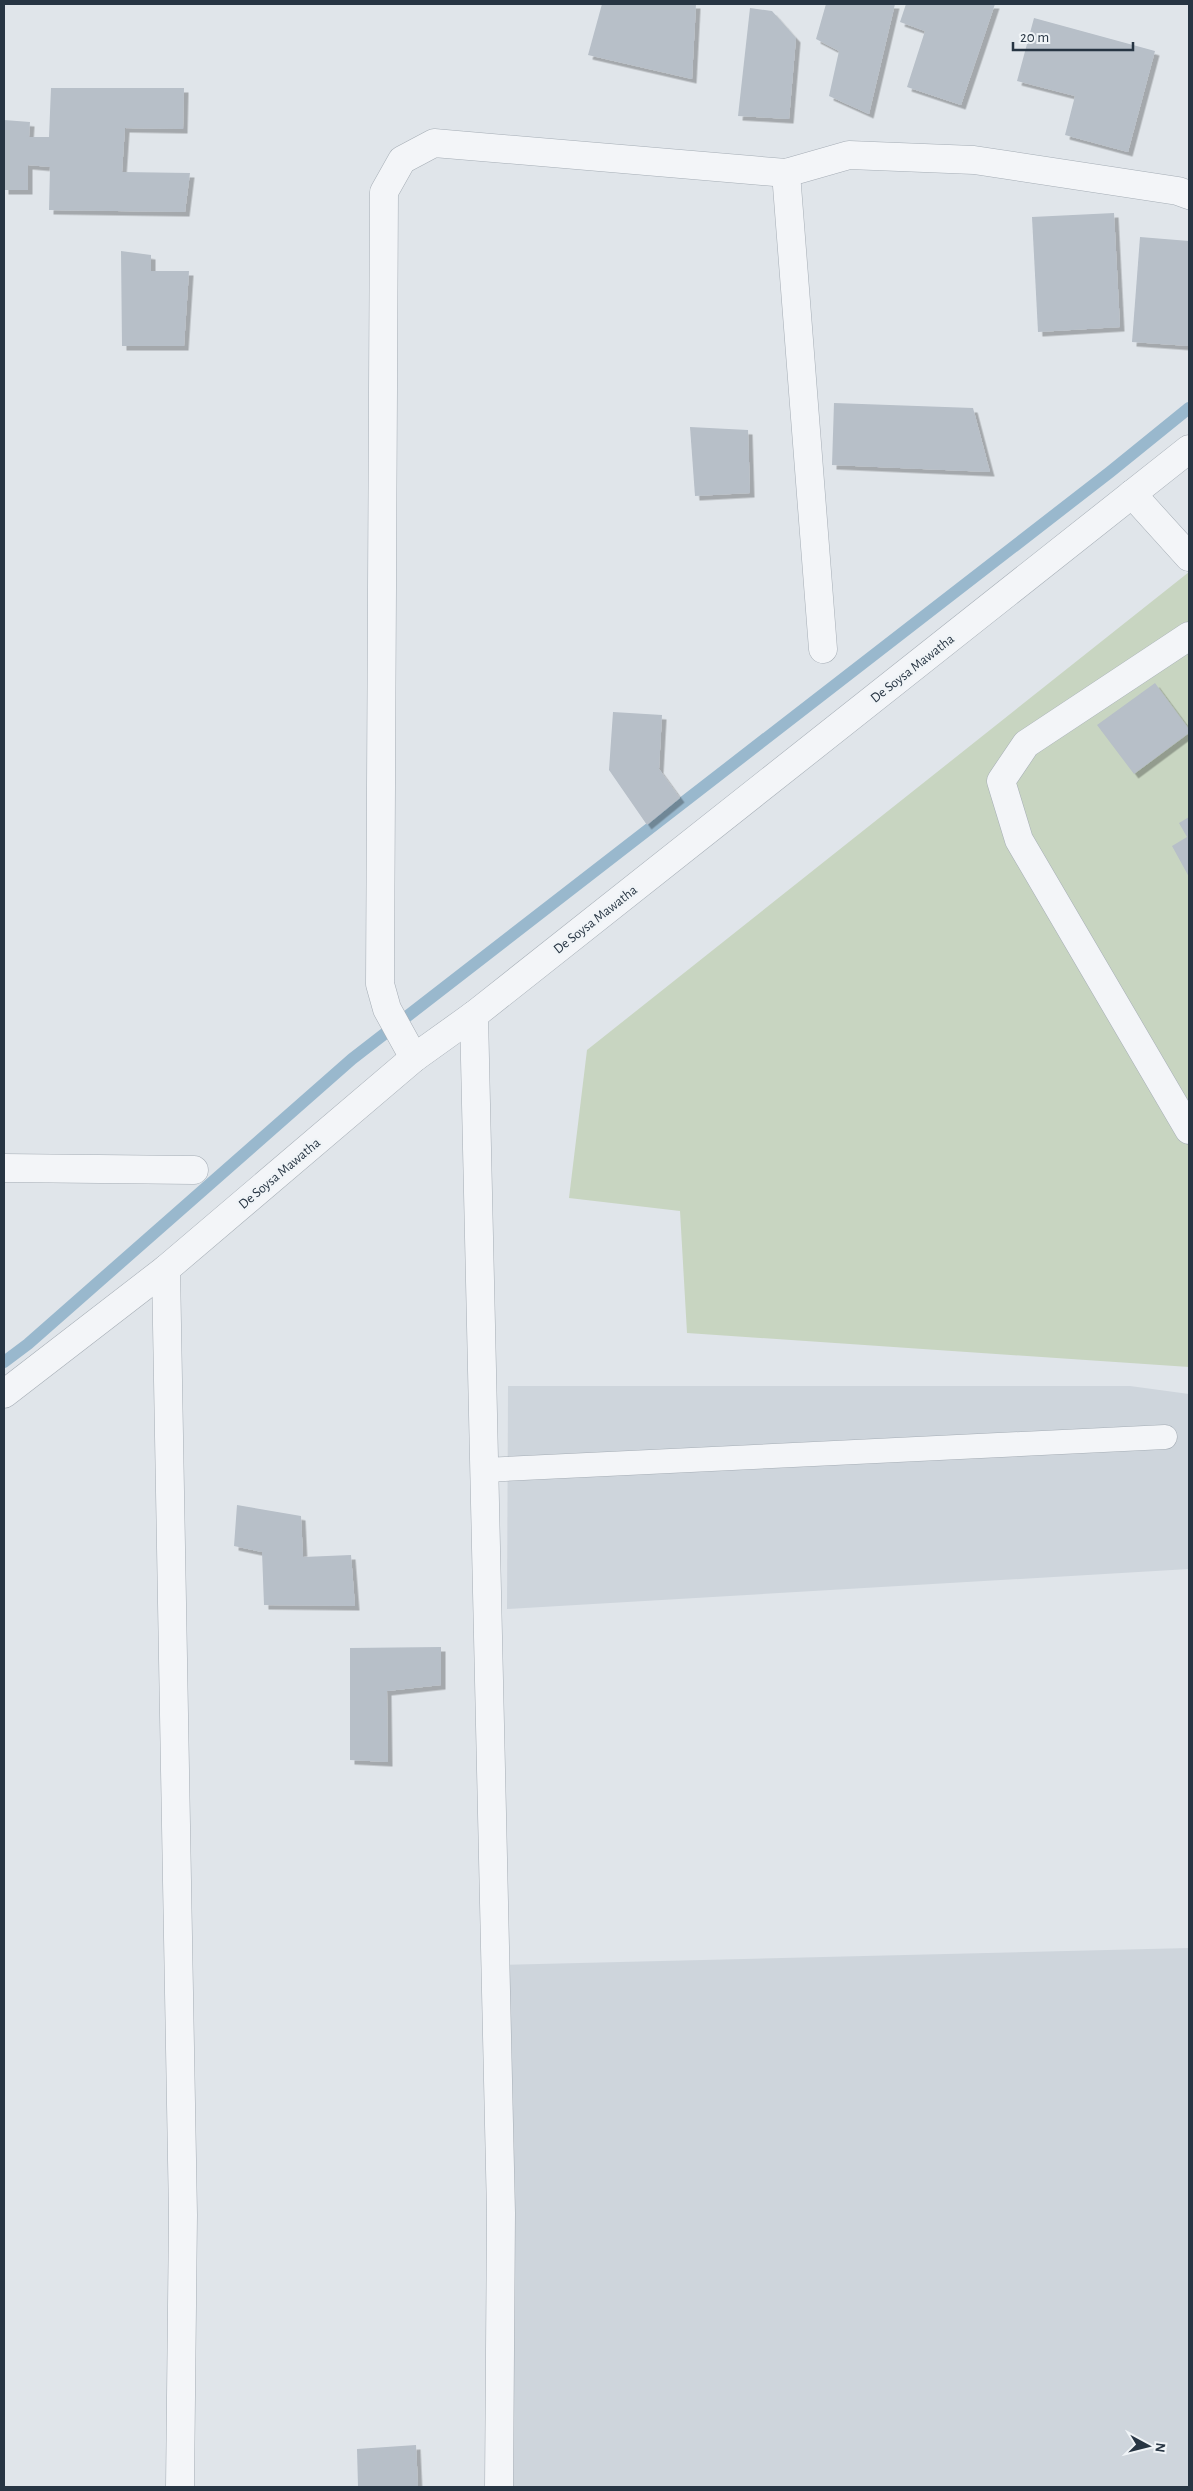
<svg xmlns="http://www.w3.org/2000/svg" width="1193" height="2491" viewBox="0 0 1193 2491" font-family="'Alegreya Sans',sans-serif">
	<defs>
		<filter id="shadow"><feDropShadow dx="4.5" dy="4.5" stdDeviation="0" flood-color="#0004"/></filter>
	</defs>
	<rect width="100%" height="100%" fill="#e0e5ea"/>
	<!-- built -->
	<g fill="#ced5dc">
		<path d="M508 1386H1130L1189 1394V1569L507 1609Z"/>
		<path d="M1189 1948V2487H510L501 1965Z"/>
	</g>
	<!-- green -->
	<path fill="#c8d5c1" d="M1189 572V1367L687 1333 680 1211 569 1198 587 1050Z"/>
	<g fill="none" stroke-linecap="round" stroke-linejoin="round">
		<!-- stream -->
		<path stroke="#99b8cd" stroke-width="12" d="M4 1362 28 1344 352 1059 1110 472 1189 408"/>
	</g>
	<!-- building -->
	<g fill="#b7bfc8" filter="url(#shadow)">
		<path d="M602 4H696L692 79 588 55Z"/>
		<path d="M826 4H895L869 114 829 96 839 51 816 39Z"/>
		<path d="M906 4H995L961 105 907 87 925 31 900 22Z"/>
		<path d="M750 8 772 11 796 38 789 119 738 116Z"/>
		<path d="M1034 18 1155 51 1128 152 1065 135 1075 96 1017 81Z"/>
		<path d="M51 88H184L183 129 125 128 122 172 190 173 185 212 49 210 50 167 28 165V190H4V120L30 122 29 137H49Z"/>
		<path d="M1114 213 1120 327 1038 332 1032 217Z"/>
		<path d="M1140 237 1189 241V346L1132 342Z"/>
		<path d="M121 251 151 255V271H189L184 346H122Z"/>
		<path d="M834 403 973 408 990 472 832 465Z"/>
		<path d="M690 427 748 430 750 493 695 496Z"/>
		<path d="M1155 683 1189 729V733L1134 774 1097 725Z"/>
		<path d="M613 712 662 715 659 769 680 798 647 825 609 770Z"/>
		<path d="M1189 817V877L1172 846 1187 837 1179 823Z"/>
		<path d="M237 1505 301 1516 303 1557 351 1555 355 1606 264 1605 262 1552 234 1546Z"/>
		<path d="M441 1647V1685L387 1691 388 1762 350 1760V1648Z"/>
		<path d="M416 2445 418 2487H358L357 2449Z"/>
	</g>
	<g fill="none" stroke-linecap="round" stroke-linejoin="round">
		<defs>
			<path id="service" d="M484 1470 1165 1437"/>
			<g id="minor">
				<path d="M786 173 823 649"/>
				<path d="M1132 494 1189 557"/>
				<path d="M1189 636 1026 744 1001 781 1019 840 1189 1130"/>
				<path d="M474 1015 501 2213 499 2487"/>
				<path d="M414 1058 387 1009 380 984 384 192 402 160 434 143 786 173 849 155 974 160 1178 191 1189 195"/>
				<path d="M4 1168 194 1170"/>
				<path d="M166 1269 183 2215 180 2487"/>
				<path d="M4 1394 166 1269 414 1058 474 1015 1189 449"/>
			</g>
		</defs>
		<!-- service casing -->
		<use href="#service" stroke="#a5adb5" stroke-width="25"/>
		<!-- minor casing -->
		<use href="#minor" stroke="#a5adb5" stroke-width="29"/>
		<!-- service -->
		<use href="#service" stroke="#f3f5f8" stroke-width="24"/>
		<!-- minor -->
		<use href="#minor" stroke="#f3f5f8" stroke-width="28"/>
	</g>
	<g text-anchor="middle" stroke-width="5" stroke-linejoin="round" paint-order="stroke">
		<!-- street labels -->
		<g font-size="14" fill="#273543" stroke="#f0f4f7">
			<text transform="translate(912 668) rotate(-38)" y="5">De Soysa Mawatha</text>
			<text transform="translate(595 919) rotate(-38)" y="5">De Soysa Mawatha</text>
			<text transform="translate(279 1173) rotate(-40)" y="5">De Soysa Mawatha</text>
		</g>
	</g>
	<!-- border -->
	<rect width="1193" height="2491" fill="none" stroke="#273543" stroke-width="10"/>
	<!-- north arrow -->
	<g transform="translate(1148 2446) rotate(97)" stroke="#f0f4f7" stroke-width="4" paint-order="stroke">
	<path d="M0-4L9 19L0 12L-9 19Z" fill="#273543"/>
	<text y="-8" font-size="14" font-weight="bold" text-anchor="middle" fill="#273543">N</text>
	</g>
	<!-- scale -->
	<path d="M1013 42v8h120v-8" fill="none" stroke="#273543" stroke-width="2.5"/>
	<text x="1020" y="42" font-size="15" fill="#273543" stroke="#f0f4f7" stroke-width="4" paint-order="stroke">20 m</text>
</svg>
